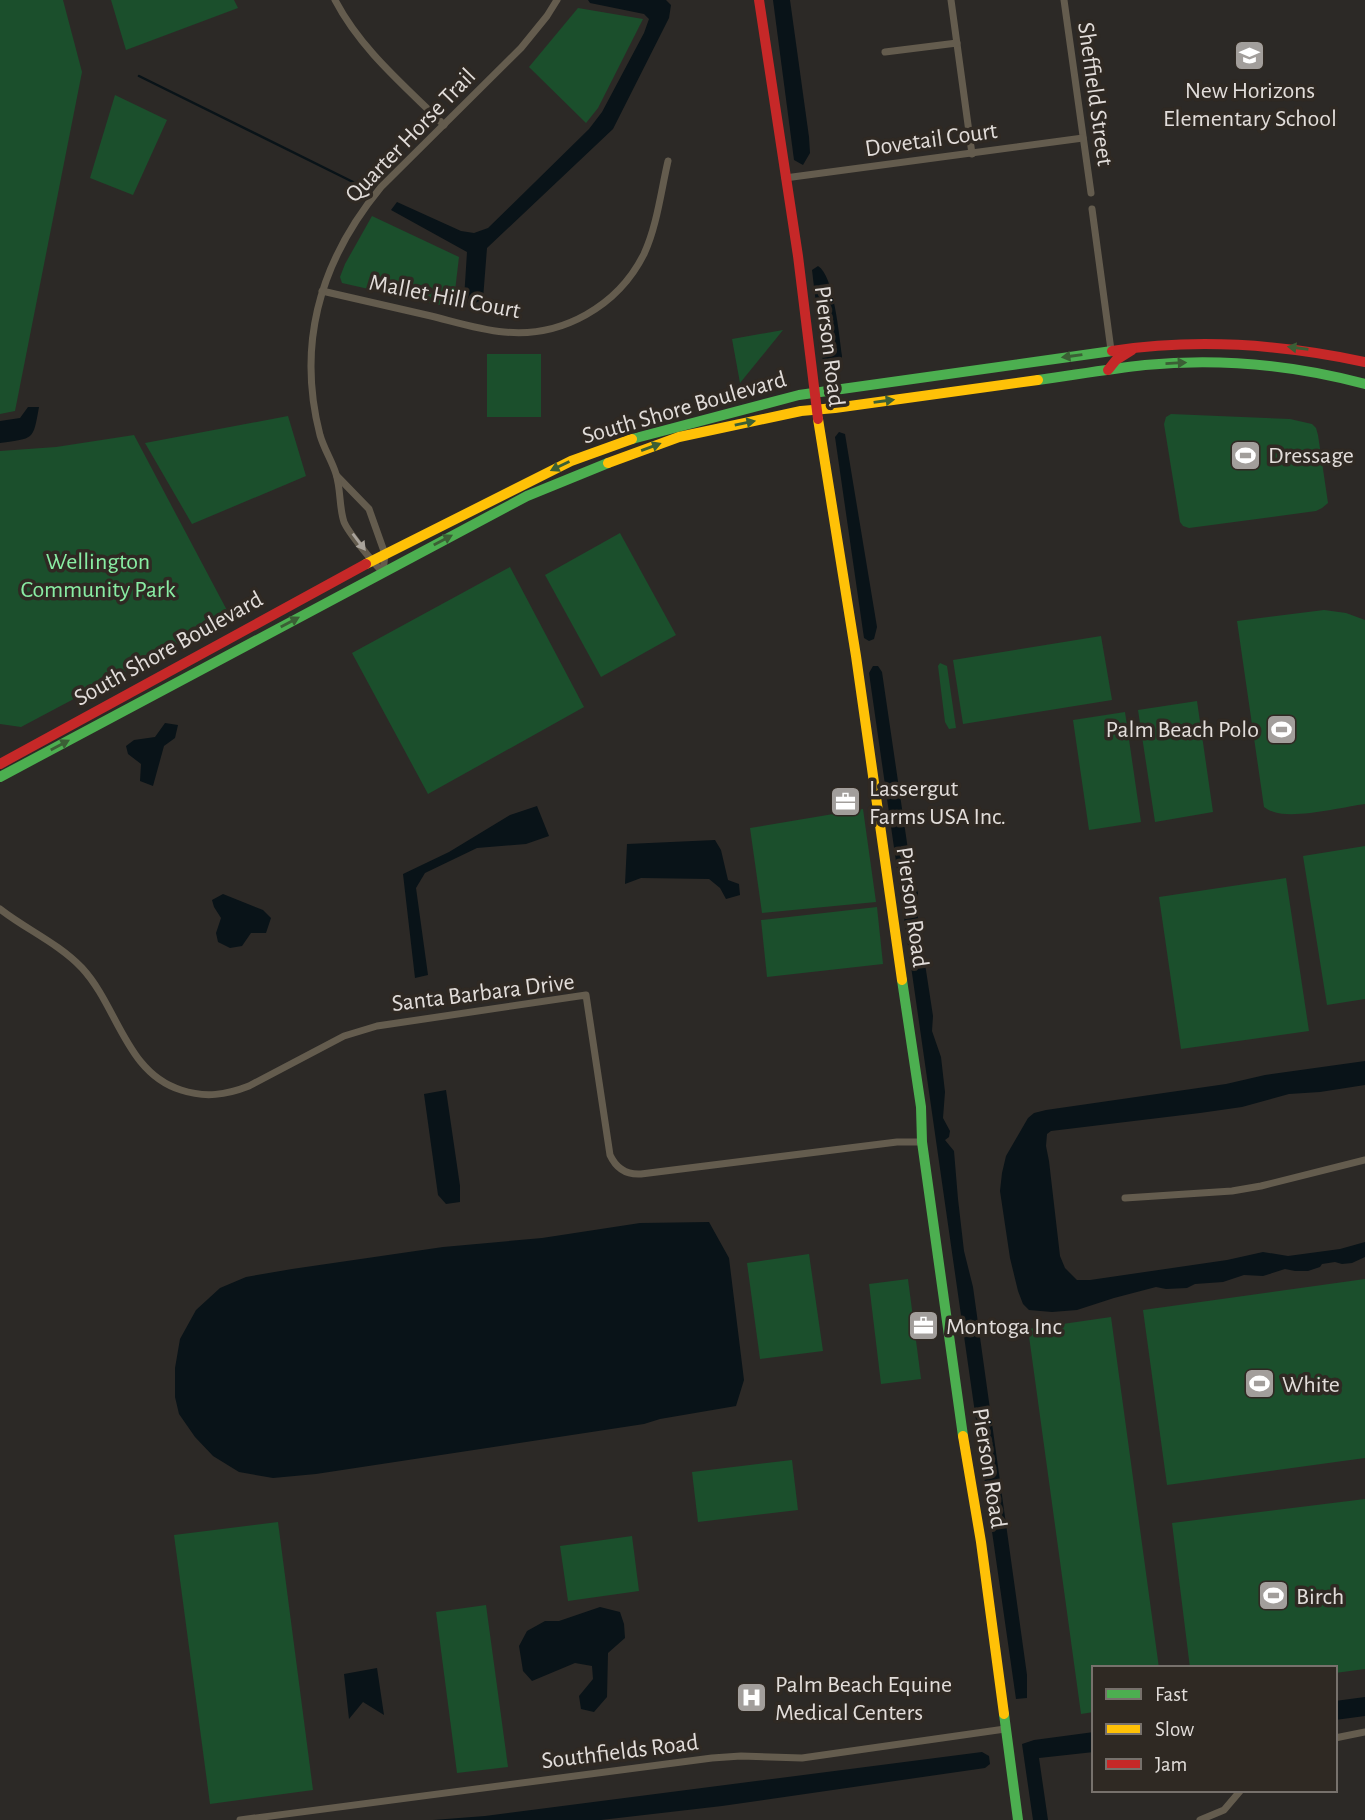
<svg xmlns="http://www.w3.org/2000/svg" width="1365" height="1820" viewBox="0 0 1365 1820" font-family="'Alegreya Sans',sans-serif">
	<rect width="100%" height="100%" fill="#2c2926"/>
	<!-- green -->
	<g fill="#1b4f2c">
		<path d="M0 0H63L82 72 15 411 0 414Z"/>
		<path d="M111 0H234L238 8 126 50Z"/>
		<path d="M578 8 643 19 598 108 586 123 529 67Z"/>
		<path d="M115 95 167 120 133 195 90 178Z"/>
		<path d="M372 216 459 257 453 308 342 283 340 277 345 264Z"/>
		<path d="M783 330 740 383 732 339Z"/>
		<rect x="487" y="354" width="54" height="63"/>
		<path d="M1171 414 1290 419 1312 424 1316 428 1318 435 1328 503 1322 508 1316 511 1189 528 1183 526 1180 522 1164 424 1166 417Z"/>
		<path d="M288 416 306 476 192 524 145 443Z"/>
		<path d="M134 435 230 616 21 727 0 724V451L56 447Z"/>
		<path d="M620 533 676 635 601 677 545 575Z"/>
		<path d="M510 567 584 707 428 794 352 653Z"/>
		<path d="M1324 610 1346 613 1365 620V804C1343 807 1295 819 1274 812 1270 811 1267 809 1264 807L1237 621Z"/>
		<path d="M1101 636 1112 700 963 724 953 660Z"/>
		<path d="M940 663 947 666 956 728 949 729 945 722 938 666Z"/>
		<path d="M1197 701 1213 812 1155 822 1138 710Z"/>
		<path d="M1125 712 1141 822 1089 830 1073 720Z"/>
		<path d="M863 809 876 902 762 913 750 828Z"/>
		<path d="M1365 846V999L1327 1005 1303 856Z"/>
		<path d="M1286 878 1309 1031 1181 1049 1159 897Z"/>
		<path d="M877 907 883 964 767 977 761 920Z"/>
		<path d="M809 1254 823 1351 760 1359 747 1263Z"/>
		<path d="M908 1279 921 1379 881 1384 869 1284Z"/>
		<path d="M1365 1279V1458L1167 1485 1143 1310Z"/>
		<path d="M1111 1317 1159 1668H1094V1712L1081 1714 1028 1329Z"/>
		<path d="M792 1460 798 1510 698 1522 692 1472Z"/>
		<path d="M1365 1499V1669L1335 1673V1668H1190L1172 1523Z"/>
		<path d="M278 1522 313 1790 210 1804 174 1535Z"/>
		<path d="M632 1536 639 1591 568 1601 560 1546Z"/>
		<path d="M486 1605 508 1767 457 1773 436 1612Z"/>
	</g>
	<!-- water -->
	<g fill="#091318">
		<path d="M588 0H666L671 5 669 18 613 129 487 248 483 299 470 306 464 299 467 252 391 210 397 202 461 231 474 233 488 228 589 129 602 112 644 33 649 19 644 14 590 3Z"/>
		<path d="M773 0H790L809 137 810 153 803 165 794 160Z"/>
		<path d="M818 266C834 275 839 336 842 356V361L834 363 823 362 812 270Z"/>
		<path d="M28 407H39C33 441 34 438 0 443V421L20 418Z"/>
		<path d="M839 432 845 434 877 627 874 639 869 641 864 638 835 437Z"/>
		<path d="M873 666H878L882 672 912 877 918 893 916 905 933 1016 932 1031 941 1057 945 1092 943 1118 950 1131 949 1137 945 1140 954 1151 958 1199 964 1251 973 1287 1027 1675V1698L1016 1699 869 673Z"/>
		<path d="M165 723 178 725 175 738 164 746 153 786 140 781 141 764 128 754 126 746 134 740 155 737Z"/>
		<path d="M537 806 549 836 526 844 477 848 425 873 416 888 428 975 415 978 403 874 449 852 510 815Z"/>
		<path d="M715 840 721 850 728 880 739 884 740 895 726 899 720 888 709 879 641 878 625 884 627 844Z"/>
		<path d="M223 894 263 910 271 918 266 933H251L242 946 230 948 218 942 216 933 221 918 214 907 212 900Z"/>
		<path d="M1365 1061V1085L1320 1092 1289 1094 1242 1107 1200 1113 1051 1131 1047 1134 1046 1146 1049 1161 1060 1256 1065 1268 1077 1280H1090L1227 1260 1263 1252 1288 1256 1340 1249 1365 1242V1257L1352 1263 1342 1264 1335 1262 1322 1264 1320 1267 1308 1271H1295L1285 1269 1263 1276 1244 1275 1223 1282 1195 1284 1187 1288 1166 1289 1156 1287 1114 1298 1077 1310 1052 1312 1029 1310 1023 1304 1018 1291 1010 1258 1000 1191 1002 1173 1006 1156 1028 1118 1034 1113 1046 1110 1226 1084 1265 1075Z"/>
		<path d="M446 1090 460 1186V1202L446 1204 438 1195 424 1094Z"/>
		<path d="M709 1222 729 1258 744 1380 736 1406 660 1419 644 1424 316 1474 273 1478 239 1472 213 1456 195 1437 179 1414 175 1397V1368L180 1339 196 1310 220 1288 246 1277 292 1269 443 1247 542 1238 640 1223Z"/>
		<path d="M600 1607 620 1612 624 1624 625 1638 608 1653 607 1697 594 1712 581 1709 579 1696 593 1679 592 1666 575 1663 532 1681 523 1671 519 1646 527 1631 545 1621H559Z"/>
		<path d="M377 1668 384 1715 363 1702 349 1719 344 1674Z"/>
		<path d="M1365 1697V1716L1335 1720V1701Z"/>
		<path d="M1094 1732V1752L1039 1758 1048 1820H1033L1022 1744 1034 1740Z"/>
		<path d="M982 1752 989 1756 990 1764 985 1768 722 1806 601 1820H433L485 1816Z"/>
	</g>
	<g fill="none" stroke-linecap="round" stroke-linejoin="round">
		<!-- stream -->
		<path stroke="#091318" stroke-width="2.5" d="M139 76 353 182"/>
		<!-- street -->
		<g stroke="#645c4e" stroke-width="7">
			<path d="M335 0C361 50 405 86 444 125"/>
			<path d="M951 0 972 154"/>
			<path d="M1064 0 1091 193"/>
			<path d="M885 52 957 43"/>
			<path d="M785 178 1083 138"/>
			<path d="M1092 209 1111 350"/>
			<path d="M322 291C358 299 395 308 431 316 455 322 480 330 504 332 562 338 618 306 644 254 657 226 661 191 668 161"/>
			<path d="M337 476 369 509 385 554 383 572"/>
			<path d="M383 572C374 564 348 532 344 522 339 507 341 490 336 474 332 461 324 449 320 435 296 342 321 260 381 187L521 48 547 16 557 0"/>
			<path d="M0 909C27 930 58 943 82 968 118 1007 126 1073 181 1090 205 1098 226 1095 249 1086L344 1036 377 1026 586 995 610 1155C616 1168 626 1175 641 1174L897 1142H922"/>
			<path d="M1125 1198 1232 1191 1261 1186 1365 1160"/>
			<path d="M1335 1738 1365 1732"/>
			<path d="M240 1820 712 1758 741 1756 802 1758 1005 1729"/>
			<path d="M1200 1820 1224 1810 1241 1790"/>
		</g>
		<!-- fast -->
		<g stroke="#4caf50" stroke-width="10">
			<path d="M1038 380C1074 375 1109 369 1145 365 1219 358 1294 365 1365 384"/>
			<path d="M632 439 799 395 1112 351"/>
			<path d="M0 777 527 496 608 463"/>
			<path d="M902 980 921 1107 922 1142 963 1436"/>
			<path d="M1004 1714 1018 1820"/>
		</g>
		<!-- slow -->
		<g stroke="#ffc107" stroke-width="10">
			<path d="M818 419 856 656 902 980"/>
			<path d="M608 463 679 437 801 411 835 408 1038 380"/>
			<path d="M366 564 571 461 632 439"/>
			<path d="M963 1436 981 1542 1004 1714"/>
		</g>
		<!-- jam -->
		<g stroke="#c62828" stroke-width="10">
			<path d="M759 0 798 256 818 419"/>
			<path d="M1112 351C1197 338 1281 344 1365 362"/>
			<path d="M1108 370 1116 360 1132 350"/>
			<path d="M0 764 366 564"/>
		</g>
	</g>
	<!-- one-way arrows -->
	<defs><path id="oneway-solid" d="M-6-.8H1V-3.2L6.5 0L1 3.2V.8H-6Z" transform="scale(1.75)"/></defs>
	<g fill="#3b5f35">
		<use href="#oneway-solid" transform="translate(1298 348) rotate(-172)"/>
		<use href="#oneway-solid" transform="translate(1072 356) rotate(172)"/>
		<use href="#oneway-solid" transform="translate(1176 363) rotate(-3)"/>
		<use href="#oneway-solid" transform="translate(884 401) rotate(-8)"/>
		<use href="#oneway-solid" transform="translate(745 423) rotate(-12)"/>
		<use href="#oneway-solid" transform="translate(651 447) rotate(-20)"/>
		<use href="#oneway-solid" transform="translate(560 466) rotate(154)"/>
		<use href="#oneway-solid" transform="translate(443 540) rotate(-28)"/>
		<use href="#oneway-solid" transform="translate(290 622) rotate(-28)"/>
		<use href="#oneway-solid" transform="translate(60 745) rotate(-28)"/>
	</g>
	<use fill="#a9a39b" href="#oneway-solid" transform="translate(359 542) rotate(53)"/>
	<!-- icons -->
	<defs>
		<symbol id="school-square" viewBox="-11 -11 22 22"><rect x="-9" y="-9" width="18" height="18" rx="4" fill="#a29e9b" stroke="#2f2923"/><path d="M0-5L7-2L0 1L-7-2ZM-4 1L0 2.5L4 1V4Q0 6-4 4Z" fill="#fff"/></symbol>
		<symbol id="stadium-square" viewBox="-11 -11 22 22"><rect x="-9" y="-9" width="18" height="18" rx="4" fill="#a29e9b" stroke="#2f2923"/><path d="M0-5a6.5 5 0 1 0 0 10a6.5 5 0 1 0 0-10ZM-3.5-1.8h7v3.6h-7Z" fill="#fff"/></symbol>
		<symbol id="office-square" viewBox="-11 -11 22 22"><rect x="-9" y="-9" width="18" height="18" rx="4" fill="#a29e9b" stroke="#2f2923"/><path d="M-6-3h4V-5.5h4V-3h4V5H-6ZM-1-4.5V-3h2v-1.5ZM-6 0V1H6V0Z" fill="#fff"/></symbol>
		<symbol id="hospital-square" viewBox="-11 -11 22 22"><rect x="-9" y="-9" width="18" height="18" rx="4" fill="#a29e9b" stroke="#2f2923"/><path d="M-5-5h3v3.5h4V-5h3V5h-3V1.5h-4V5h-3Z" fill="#fff"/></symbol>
	</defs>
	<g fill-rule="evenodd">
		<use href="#school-square" x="1232" y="38" width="35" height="35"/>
		<use href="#stadium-square" x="1228" y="438" width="35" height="35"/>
		<use href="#stadium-square" x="1264" y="712" width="35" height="35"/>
		<use href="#office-square" x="828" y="784" width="35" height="35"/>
		<use href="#office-square" x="906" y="1308" width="35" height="35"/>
		<use href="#stadium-square" x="1242" y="1366" width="35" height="35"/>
		<use href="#stadium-square" x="1256" y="1578" width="35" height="35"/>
		<use href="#hospital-square" x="734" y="1680" width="35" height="35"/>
	</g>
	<g text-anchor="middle" stroke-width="7" stroke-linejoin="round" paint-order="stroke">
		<!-- poi labels -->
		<g font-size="24" fill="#e2ddda" stroke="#2f2923" text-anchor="start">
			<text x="1250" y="98" text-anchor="middle">New Horizons<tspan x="1250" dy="28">Elementary School</tspan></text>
			<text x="1268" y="463">Dressage</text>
			<text x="1259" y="737" text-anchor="end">Palm Beach Polo</text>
			<text x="869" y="796">Lassergut<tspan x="869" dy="28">Farms USA Inc.</tspan></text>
			<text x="946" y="1334">Montoga Inc</text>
			<text x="1282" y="1392">White</text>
			<text x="1296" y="1604">Birch</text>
			<text x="775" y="1692">Palm Beach Equine<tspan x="775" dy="28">Medical Centers</tspan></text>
		</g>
		<!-- street labels -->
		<g font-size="24" fill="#e2ddda" stroke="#2f2923">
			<text transform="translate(1096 94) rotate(82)" y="8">Sheffield Street</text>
			<text transform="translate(410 135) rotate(-46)" y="8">Quarter Horse Trail</text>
			<text transform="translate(931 139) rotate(-8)" y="8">Dovetail Court</text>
			<text transform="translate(445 296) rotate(11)" y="8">Mallet Hill Court</text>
			<text transform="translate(830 346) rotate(83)" y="8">Pierson Road</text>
			<text transform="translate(684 407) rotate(-16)" y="8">South Shore Boulevard</text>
			<text transform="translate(168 648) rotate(-29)" y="8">South Shore Boulevard</text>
			<text transform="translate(913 907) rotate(82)" y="8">Pierson Road</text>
			<text transform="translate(483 992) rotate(-7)" y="8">Santa Barbara Drive</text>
			<text transform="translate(990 1468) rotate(81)" y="8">Pierson Road</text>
			<text transform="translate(620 1751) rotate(-7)" y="8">Southfields Road</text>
		</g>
		<!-- park labels -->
		<g font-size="24" fill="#89eda4" stroke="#2f2923">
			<text x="98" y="569">Wellington<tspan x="98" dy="28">Community Park</tspan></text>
		</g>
	</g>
	<!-- legend -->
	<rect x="1092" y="1666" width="245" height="126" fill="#2f2923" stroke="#77716c" stroke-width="2"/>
	<rect x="1106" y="1689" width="35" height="10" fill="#4caf50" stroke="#77716c" stroke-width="2"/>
	<text x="1155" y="1701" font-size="21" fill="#e2ddda">Fast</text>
	<rect x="1106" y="1724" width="35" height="10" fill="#ffc107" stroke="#77716c" stroke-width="2"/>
	<text x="1155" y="1736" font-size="21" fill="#e2ddda">Slow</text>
	<rect x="1106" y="1759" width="35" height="10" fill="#c62828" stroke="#77716c" stroke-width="2"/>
	<text x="1155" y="1771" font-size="21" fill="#e2ddda">Jam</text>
</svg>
